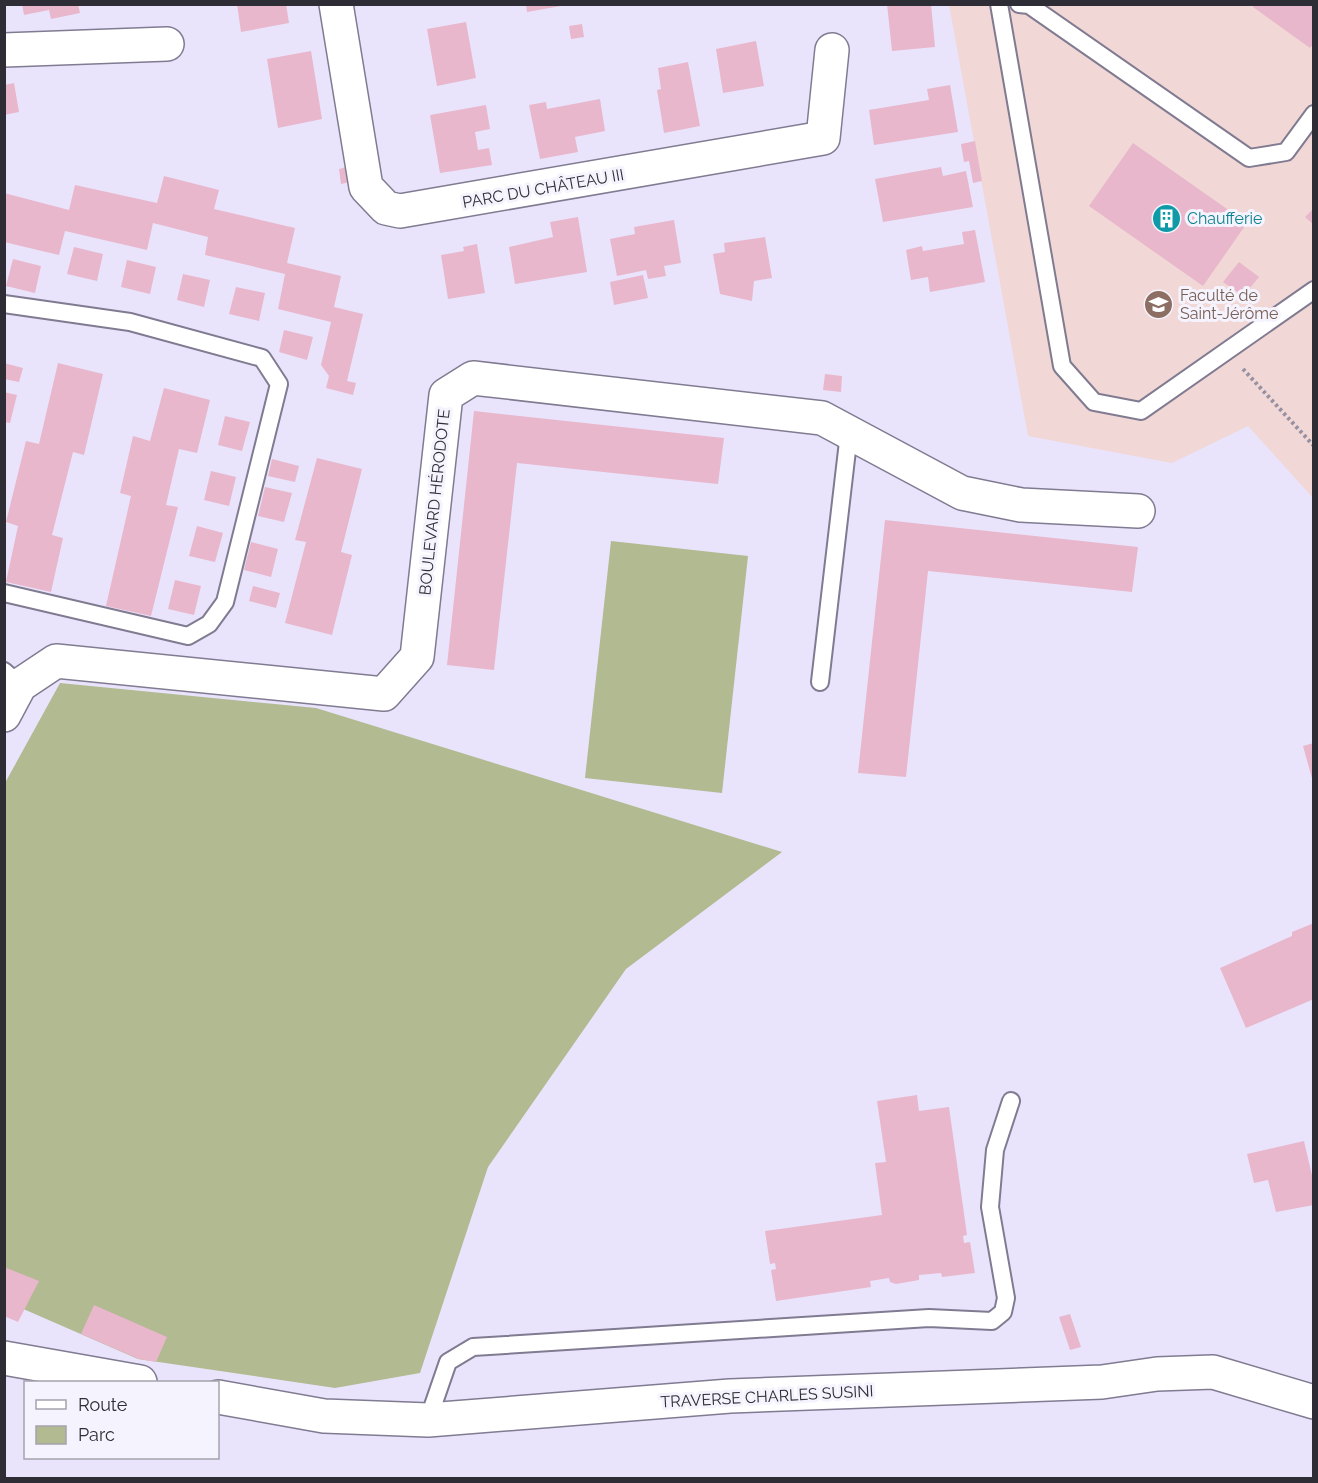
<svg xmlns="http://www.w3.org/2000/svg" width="1318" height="1483" viewBox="0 0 1318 1483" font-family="Raleway,sans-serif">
	<rect width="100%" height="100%" fill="#e9e4fc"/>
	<!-- industrial -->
	<path fill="#f1d7d5" d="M949 5H1313V498L1248 426 1172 463 1028 436Z"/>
	<!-- green -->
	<g fill="#b1ba90">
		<path d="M611 541 748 556 722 793 585 778Z"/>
		<path d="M60 683 316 708 782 852 626 969 488 1167 420 1373 335 1388 138 1359 5 1301V783Z"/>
	</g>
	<!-- building -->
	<g fill="#e8b7cc">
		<path d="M22 4H78L80 13 51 19 49 10 24 15Z"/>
		<path d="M237 4H286L289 23 241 32Z"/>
		<path d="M526 4H561V6L527 12Z"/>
		<path d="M887 4H931L935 47 892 51Z"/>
		<path d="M1255 4H1314V43L1310 48 1253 7Z"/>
		<path d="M466 22 476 78 437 86 427 29Z"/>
		<path d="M582 24 584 37 571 39 569 26Z"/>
		<path d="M756 41 764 86 723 93 716 49Z"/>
		<path d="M311 51 322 119 278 128 267 59Z"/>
		<path d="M688 62 700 126 664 133 657 90 661 89 658 68Z"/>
		<path d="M14 83 19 112 4 115V85Z"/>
		<path d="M950 85 958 132 874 145 869 110 929 100 927 89Z"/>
		<path d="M600 99 605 131 575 137 578 152 540 159 529 105 546 102 547 109Z"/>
		<path d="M486 105 490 129 475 132 478 150 489 148 492 165 440 173 430 115Z"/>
		<path d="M975 141 982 181 973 183 969 161 964 162 961 144Z"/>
		<path d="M1133 143 1247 223 1203 286 1089 206Z"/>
		<path d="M347 167 350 182 341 184 339 169Z"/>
		<path d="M941 167 943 176 966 171 973 207 883 222 875 179Z"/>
		<path d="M164 176 219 190 214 209 295 228 287 263 341 276 334 307 363 314 347 381 356 383 353 395 326 388 329 376 321 365 331 322 278 309 285 274 205 255 208 237 153 223 147 250 65 231 59 255 4 242V193L69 210 75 185 157 203Z"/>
		<path d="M1314 208V225L1305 217Z"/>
		<path d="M578 217 587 272 515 284 509 247 553 237 550 222Z"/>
		<path d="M674 220 681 263 664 266 666 276 648 279 646 270 617 276 610 239 635 234 634 227Z"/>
		<path d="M975 230 985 282 930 292 928 277 911 280 906 250 922 246 923 251 964 244 962 232Z"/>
		<path d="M765 237 772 278 754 281 752 301 720 294 713 254 725 252 724 243Z"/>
		<path d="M477 244 485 293 448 299 441 255 464 251 463 247Z"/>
		<path d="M74 247 103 254 97 281 67 274Z"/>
		<path d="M13 259 41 266 35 293 6 286Z"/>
		<path d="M127 260 156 267 150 294 121 287Z"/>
		<path d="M1239 262 1259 277 1243 296 1223 282Z"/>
		<path d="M183 274 210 280 204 307 177 300Z"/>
		<path d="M643 275 648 298 614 305 610 282Z"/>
		<path d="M236 287 265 293 259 321 229 314Z"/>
		<path d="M284 330 313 337 307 360 279 352Z"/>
		<path d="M4 363 23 368 19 382 4 379Z"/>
		<path d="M58 363 103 374 84 455 73 452 52 535 63 538 51 592 6 582 18 526 6 522 26 441 39 444Z"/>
		<path d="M825 374 842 376 841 392 823 390Z"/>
		<path d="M164 388 210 400 197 453 179 449 166 505 178 507 151 616 106 606 131 496 120 493 133 436 150 441Z"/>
		<path d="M4 392 17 395 10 423 4 422Z"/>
		<path d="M474 411 724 438 718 484 517 463 494 670 447 665Z"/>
		<path d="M225 416 250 422 242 451 218 445Z"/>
		<path d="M317 458 362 469 341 552 352 555 332 635 285 623 306 542 295 540Z"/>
		<path d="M272 459 299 466 295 482 268 476Z"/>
		<path d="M211 471 236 477 229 506 204 500Z"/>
		<path d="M265 487 292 493 284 522 258 516Z"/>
		<path d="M885 520 1138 547 1132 592 928 571 906 777 858 773Z"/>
		<path d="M197 526 223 533 215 562 189 556Z"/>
		<path d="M251 542 278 549 271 577 244 570Z"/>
		<path d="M175 580 201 586 194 615 168 609Z"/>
		<path d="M253 586 280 593 276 608 249 601Z"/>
		<path d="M1314 743V782H1313L1303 746Z"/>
		<path d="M1314 923V999L1246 1028 1220 968 1292 936V932Z"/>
		<path d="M917 1095 919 1111 949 1107 967 1235 963 1236 964 1243 970 1242 975 1273 942 1277 941 1273 919 1275V1280L896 1284 890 1282 889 1278 870 1281 871 1287 776 1301 771 1270 776 1269 775 1263 770 1264 765 1231 882 1215 875 1163 886 1162 877 1101Z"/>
		<path d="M1304 1141 1314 1184V1205L1276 1212 1268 1180 1254 1183 1247 1154Z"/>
		<path d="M4 1267 39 1281 18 1322 4 1316Z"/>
		<path d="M94 1305 167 1337 156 1362 139 1359 81 1334Z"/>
		<path d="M1070 1314 1081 1347 1070 1350 1059 1317Z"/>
	</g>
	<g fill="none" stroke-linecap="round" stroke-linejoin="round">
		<defs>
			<g id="lane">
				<path d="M999 4 1062 366 1094 402 1141 411 1314 290"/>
				<path d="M1019 4 1029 5 1249 158 1286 152 1314 114"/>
				<path d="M4 304 130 322 262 358 279 384 225 602 209 624 188 636 4 593"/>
				<path d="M4 671 20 685"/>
				<path d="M820 682 849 433"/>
				<path d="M428 1420 448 1362 473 1347 929 1318 992 1321 1003 1312 1006 1298 990 1207 995 1150 1011 1101"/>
			</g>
			<g id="street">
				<path d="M336 4 366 187 386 208 400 211 823 138 832 50"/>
				<path d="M4 50 167 44"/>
				<path d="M4 715 20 685 56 661 384 694 417 657 446 395 473 378 822 418 962 493 1021 505 1138 511"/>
				<path d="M4 1358 140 1382"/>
				<path d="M218 1397 324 1416 428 1420 730 1396 1102 1382 1157 1374 1213 1372 1314 1402"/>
			</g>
		</defs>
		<!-- lane casing -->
		<use href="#lane" stroke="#807b91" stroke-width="20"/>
		<!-- street casing -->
		<use href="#street" stroke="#807b91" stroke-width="36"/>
		<!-- path -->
		<path stroke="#9591a2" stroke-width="4" stroke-dasharray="3 3" stroke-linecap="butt" d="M1243 369 1314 446"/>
		<!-- lane -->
		<use href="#lane" stroke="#fff" stroke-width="16"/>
		<!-- street -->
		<use href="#street" stroke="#fff" stroke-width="33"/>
	</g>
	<!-- icons -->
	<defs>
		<symbol id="building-disc" viewBox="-11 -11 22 22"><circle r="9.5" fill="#0f9aa8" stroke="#f5f3fd"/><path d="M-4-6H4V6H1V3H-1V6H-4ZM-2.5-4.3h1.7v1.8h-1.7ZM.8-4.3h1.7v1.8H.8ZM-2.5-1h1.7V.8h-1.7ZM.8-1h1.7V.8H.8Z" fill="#fff"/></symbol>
		<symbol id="university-disc" viewBox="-11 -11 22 22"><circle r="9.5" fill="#8d6e63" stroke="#f5f3fd"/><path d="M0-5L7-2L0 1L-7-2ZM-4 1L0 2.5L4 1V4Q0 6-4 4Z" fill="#fff"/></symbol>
	</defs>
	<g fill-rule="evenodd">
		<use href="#building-disc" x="1150" y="202" width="33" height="33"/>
		<use href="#university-disc" x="1142" y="288" width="33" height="33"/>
	</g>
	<g text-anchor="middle" stroke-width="6" stroke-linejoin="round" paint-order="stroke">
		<!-- street labels -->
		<g font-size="16" fill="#2e2c35" stroke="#f5f3fd">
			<text transform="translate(543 188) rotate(-10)" y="6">PARC DU CHÂTEAU III</text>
			<text transform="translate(434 502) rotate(-84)" y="6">BOULEVARD HÉRODOTE</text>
			<text transform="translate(767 1396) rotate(-3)" y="6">TRAVERSE CHARLES SUSINI</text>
		</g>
		<!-- culture labels -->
		<g font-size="16" fill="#0d838f" stroke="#f5f3fd" text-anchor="start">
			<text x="1187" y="224">Chaufferie</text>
		</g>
		<!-- education labels -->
		<g font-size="16" fill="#785e54" stroke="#f5f3fd" text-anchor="start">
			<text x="1180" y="301">Faculté de<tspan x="1180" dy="18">Saint-Jérôme</tspan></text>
		</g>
	</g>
	<!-- border -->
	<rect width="1318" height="1483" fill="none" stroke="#2e2c35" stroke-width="12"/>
	<!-- legend -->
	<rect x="24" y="1381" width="195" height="78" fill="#f5f3fd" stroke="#a5a3ad" stroke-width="1.5"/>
	<rect x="36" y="1400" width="30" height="9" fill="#ffffff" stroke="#a5a3ad" stroke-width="1.5"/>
	<text x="78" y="1411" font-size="18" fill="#2e2c35">Route</text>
	<rect x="36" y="1426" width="30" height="18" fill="#b1ba90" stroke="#a5a3ad" stroke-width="1.5"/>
	<text x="78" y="1441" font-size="18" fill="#2e2c35">Parc</text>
</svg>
